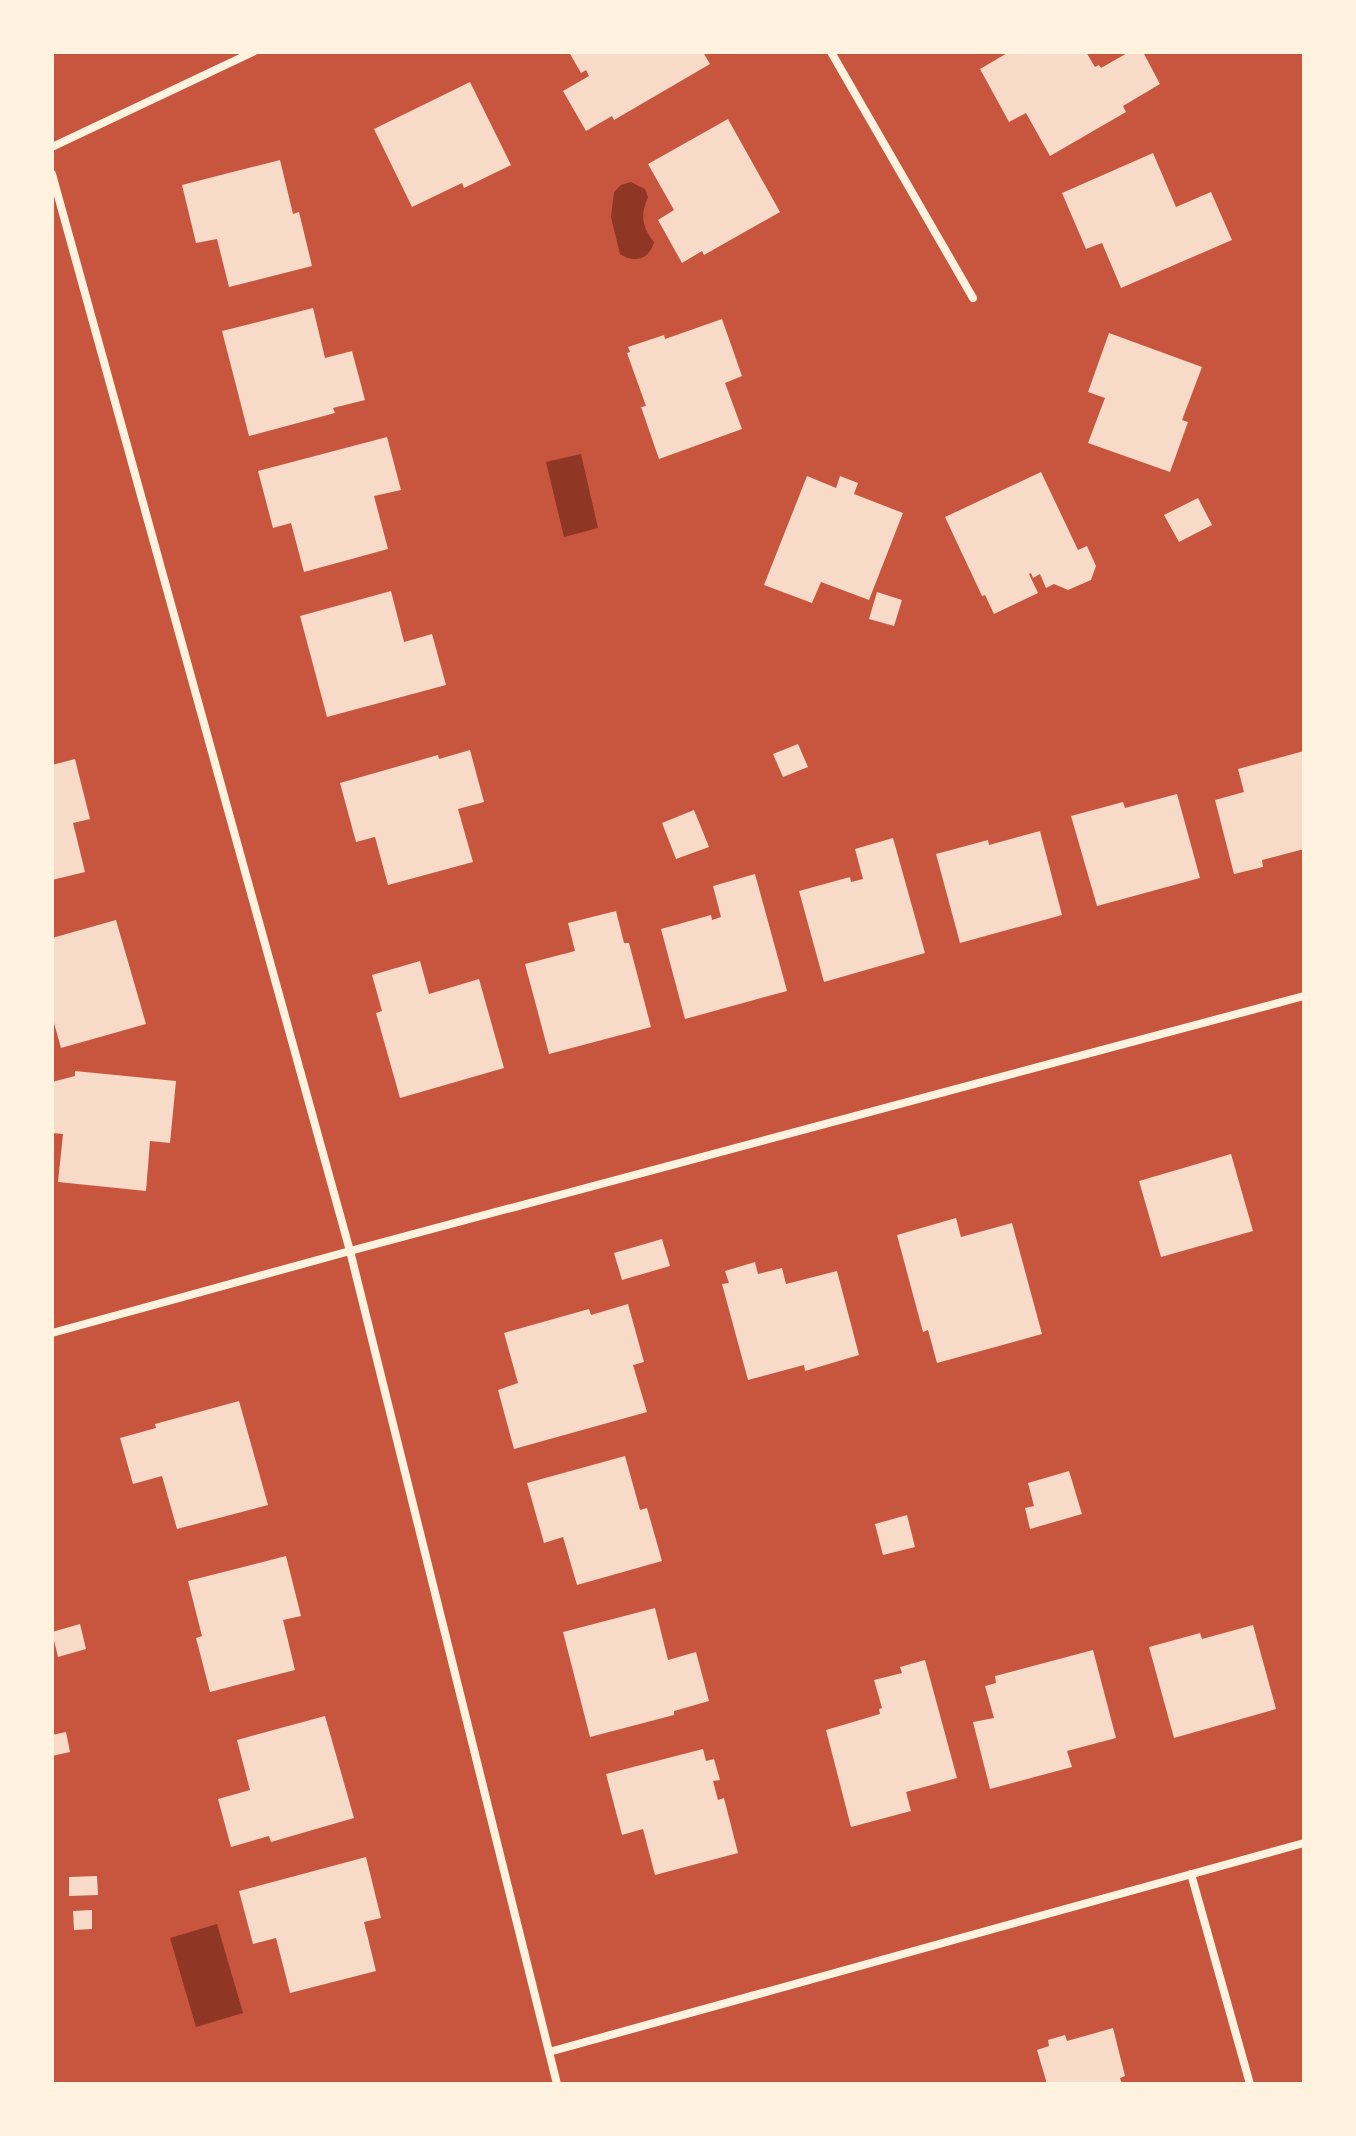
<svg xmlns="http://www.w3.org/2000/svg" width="1356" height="2136" viewBox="0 0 1356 2136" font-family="'Archivo Narrow',sans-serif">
	<rect width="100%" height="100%" fill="#c8553d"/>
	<!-- water -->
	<g fill="#8f3625">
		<path d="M631 182 645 189 648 197C640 215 642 227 654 242 650 259 634 264 620 254L611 217 614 192 621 185Z"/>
		<path d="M581 454 598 528 564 537 546 462Z"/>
		<path d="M217 1924 243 2013 196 2027 170 1938Z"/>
	</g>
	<!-- building -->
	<g fill="#f7dbc8">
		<path d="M569 52H703L710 64 614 120 612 116 586 131 563 91 589 76 586 70 581 73Z"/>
		<path d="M1009 52H1086L1095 67 1099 65 1101 68 1129 52H1143L1160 84 1123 106 1126 112 1050 156 1026 113 1009 122 980 69Z"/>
		<path d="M470 82 511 165 464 188 462 183 412 207 374 129Z"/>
		<path d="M728 119 780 212 704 255 702 251 682 263 658 220 674 210 648 164Z"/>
		<path d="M1153 153 1176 207 1211 192 1232 240 1121 288 1102 243 1086 249 1062 193Z"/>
		<path d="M280 160 293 214 299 212 312 266 229 287 217 239 196 243 182 185Z"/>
		<path d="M313 308 325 358 352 351 365 400 333 408 335 413 249 436 222 331Z"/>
		<path d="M722 319 742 376 725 383 742 429 659 459 641 407 646 406 627 353 630 352 628 347 664 335 665 339Z"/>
		<path d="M1109 333 1202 367 1182 420 1188 422 1170 472 1088 443 1105 398 1088 392Z"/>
		<path d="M387 437 401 490 374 496 388 549 304 572 291 523 273 528 258 471Z"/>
		<path d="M1041 472 1078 550 1087 546 1096 566 1091 580 1068 590 1054 584 1046 588 1040 574 1033 578 1031 573 1029 574 1038 593 994 614 985 595 982 596 945 517Z"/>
		<path d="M807 476 836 488 840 476 858 483 854 494 903 513 869 600 821 582 812 603 764 585Z"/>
		<path d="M1198 498 1212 525 1179 542 1164 515Z"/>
		<path d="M391 591 404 642 432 634 446 685 327 717 300 616Z"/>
		<path d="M877 592 902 600 894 626 869 619Z"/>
		<path d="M798 744 808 767 783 777 773 754Z"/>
		<path d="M470 750 484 802 458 809 473 862 388 885 375 837 356 842 340 783 438 755 439 759Z"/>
		<path d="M1304 751V849L1262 860 1263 867 1234 874 1215 800 1244 792 1238 769Z"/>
		<path d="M75 759 90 819 73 823 85 872 52 880V765Z"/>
		<path d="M1177 794 1200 878 1097 906 1071 816 1123 802 1125 808Z"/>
		<path d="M694 810 709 847 676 859 662 823Z"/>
		<path d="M1040 831 1062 915 960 943 936 854 988 840 989 845Z"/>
		<path d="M893 838 925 953 824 982 799 891 850 877 851 882 863 879 855 849Z"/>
		<path d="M755 874 787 991 685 1019 661 929 711 915 712 920 721 917 713 886Z"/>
		<path d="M616 911 624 943H629L651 1027 549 1054 525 964 575 951 568 923Z"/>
		<path d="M116 920 146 1024 61 1048 52 1016V938Z"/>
		<path d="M420 961 429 994 479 979 504 1068 400 1098 376 1013 382 1011 372 975Z"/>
		<path d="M75 1071 176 1081 170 1143 150 1141 146 1191 58 1182 63 1134 52 1133V1082L75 1076Z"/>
		<path d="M1231 1154 1253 1231 1161 1257 1139 1181Z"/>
		<path d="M956 1218 961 1237 1012 1223 1042 1334 937 1363 928 1330 923 1332 897 1235Z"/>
		<path d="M662 1239 670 1266 622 1280 614 1253Z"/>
		<path d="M755 1262 758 1274 782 1268 786 1284 837 1271 859 1355 805 1371 804 1365 748 1380 722 1284 729 1283 725 1271Z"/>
		<path d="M628 1304 644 1362 633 1365 647 1412 514 1449 498 1390 518 1383 504 1333 589 1309 591 1315Z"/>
		<path d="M239 1401 268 1505 177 1529 162 1476 133 1484 120 1438 156 1428 155 1424Z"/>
		<path d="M625 1456 640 1510 647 1508 662 1561 577 1585 563 1537 544 1543 527 1483Z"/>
		<path d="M1069 1471 1082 1514 1030 1529 1025 1508 1034 1506 1028 1483Z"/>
		<path d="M907 1515 915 1547 883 1555 875 1524Z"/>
		<path d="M286 1556 301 1616 283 1620 295 1670 210 1692 196 1638 202 1636 188 1581Z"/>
		<path d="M655 1608 668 1660 696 1652 709 1701 674 1711V1715L590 1737 563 1632Z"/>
		<path d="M80 1624 86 1649 58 1657 52 1632Z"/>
		<path d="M1253 1625 1276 1709 1174 1738 1149 1647 1200 1633 1202 1639Z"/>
		<path d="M1093 1650 1116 1738 1067 1751 1072 1767 990 1789 973 1722 994 1718 985 1686 996 1683 995 1676Z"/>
		<path d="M925 1660 957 1778 906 1792 911 1811 851 1827 826 1730 880 1714 879 1709 882 1708 874 1680 902 1673 900 1667Z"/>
		<path d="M325 1716 354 1818 271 1842 269 1836 231 1847 218 1799 250 1790 237 1740Z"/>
		<path d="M66 1732 70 1752 52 1756V1735Z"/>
		<path d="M703 1749 706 1761 714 1759 720 1780 713 1781 718 1800 724 1798 738 1853 655 1875 643 1829 622 1835 606 1774Z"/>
		<path d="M366 1857 381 1918 364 1922 376 1971 290 1993 276 1938 253 1944 239 1891Z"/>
		<path d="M97 1876 98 1895 69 1896V1877Z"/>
		<path d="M92 1910V1929L74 1930 73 1911Z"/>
		<path d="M1113 2028 1125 2076 1120 2078 1122 2084H1047L1037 2050 1049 2046 1048 2040 1065 2035 1067 2041Z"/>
	</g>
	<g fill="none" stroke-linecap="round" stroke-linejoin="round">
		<!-- minor -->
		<g stroke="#fff3e0" stroke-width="8">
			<path d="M831 52 973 298"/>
			<path d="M52 147 253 52"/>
			<path d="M52 174 350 1251 557 2084"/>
			<path d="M52 1333 350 1251 1304 996"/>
			<path d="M1191 1874 1250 2084"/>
			<path d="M549 2052 1304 1843"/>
		</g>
	</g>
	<!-- border -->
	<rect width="1356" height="2136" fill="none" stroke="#fff3e0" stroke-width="108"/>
</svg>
